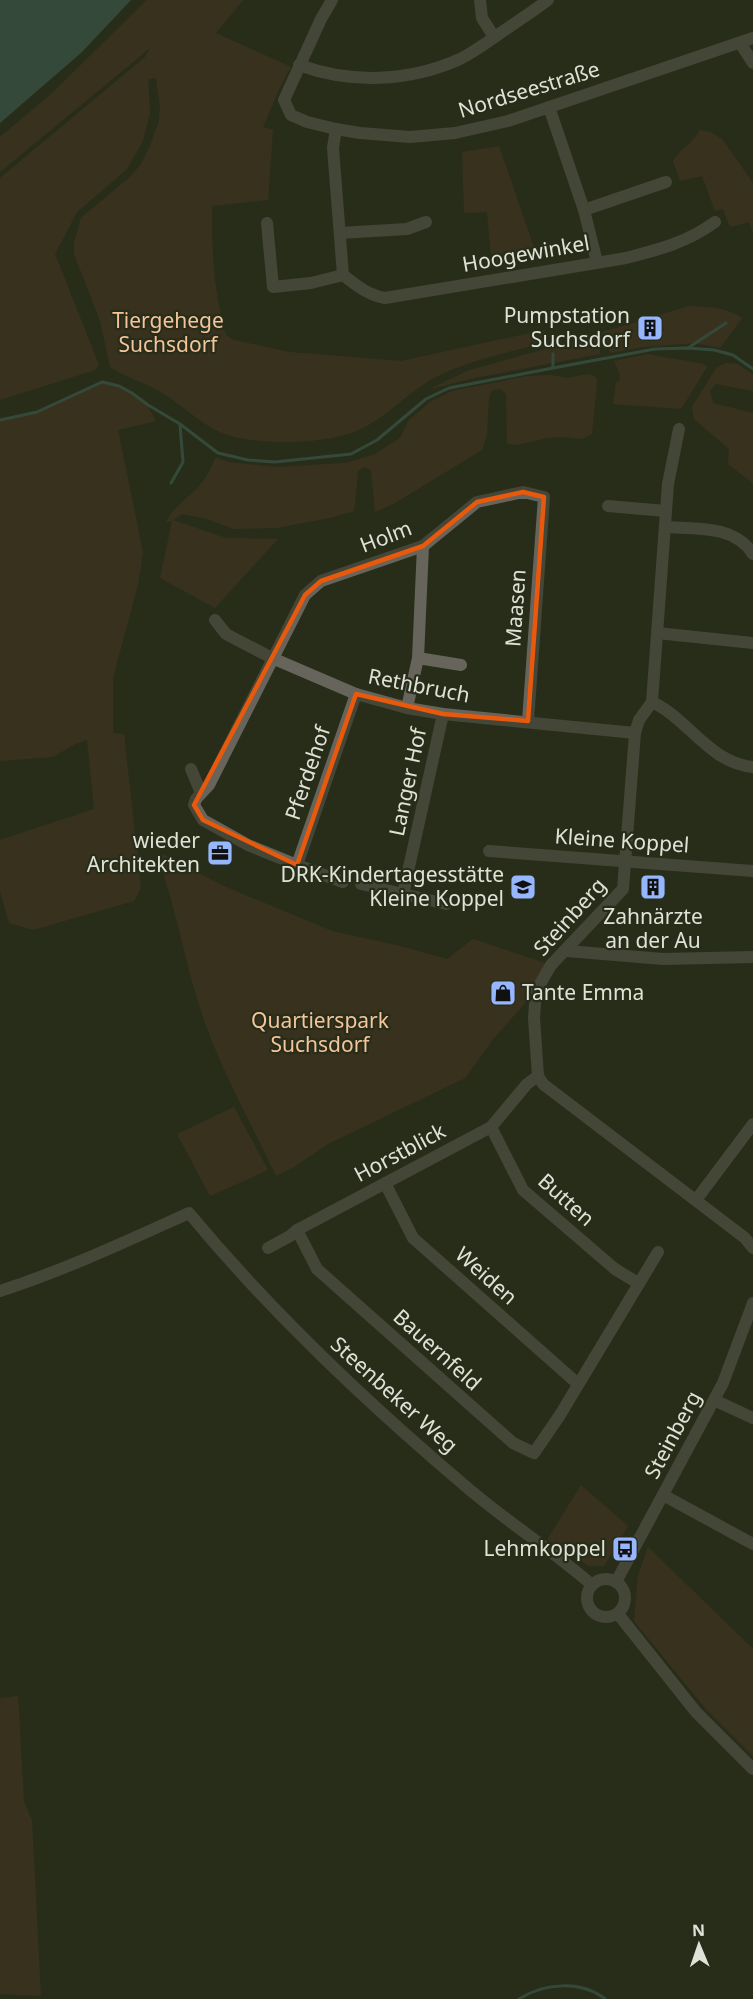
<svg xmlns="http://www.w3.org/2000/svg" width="753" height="1999" viewBox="0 0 753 1999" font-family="'Noto Sans',sans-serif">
	<rect width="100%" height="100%" fill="#282d1a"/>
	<!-- green -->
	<g fill="#4c3724">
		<path d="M147 0H243L216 33 291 67 279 89 263 127 273 130 268 200 212 206C211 249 214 294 226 335L234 340 289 352 401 361 544 330 547 342C511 352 472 359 438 376 411 389 389 415 363 428 330 445 255 447 220 432 198 422 180 403 159 391 143 382 125 377 110 367L100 321 74 254V243L81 218 131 176 141 164 151 143 159 121 160 107 156 78 148 79 150 112 143 141 135 155 126 170 77 212 55 254 99 365 95 370 0 400V178L145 57 150 48 0 172V137L51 94Z"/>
		<path d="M700 130 710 132 722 139 753 183V232L749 222 730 227 723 209 715 211 702 176 680 181 673 161C680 149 693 143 700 130Z"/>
		<path d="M499 146 538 259 492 267 487 212 464 213 462 152Z"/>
		<path d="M688 306C706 307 727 307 742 318L720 348 696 343 643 347 610 353 602 332 640 321 645 337 664 331 660 315Z"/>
		<path d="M594 335 600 343V354L474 378 430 389 467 371Z"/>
		<path d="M648 354C666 358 685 360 704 364L707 367 681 409 613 404 616 382H619L620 374 614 361Z"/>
		<path d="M726 363 737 364 753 374V391L716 384 710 391 713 403 753 413V483L728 464 729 449 694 419 692 407 716 368Z"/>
		<path d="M588 374 596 377 597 380 592 434 582 439 567 437 547 438 517 445 507 444 506 394 501 389 493 390 489 396 487 435 482 450 395 503 375 512 371 470 364 467 358 471 354 511 329 518 276 528 234 529 207 519 182 514 173 520 226 538 278 539 215 608 160 578 172 521 166 522C174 506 187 499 199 486 207 478 211 467 216 457L228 462 275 467 346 463 375 454 400 438 408 421 430 402 452 391 527 376 551 375 567 378Z"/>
		<path d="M102 382C129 387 144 396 156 421L118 430 143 552 138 585 113 677V733L124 734 141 888 134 901 33 930 9 923 0 891V840L94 809 87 740 75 744 53 757 0 761V420L37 412Z"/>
		<path d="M162 854 226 887 332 931 400 946 447 959 473 939 551 965 536 991 494 1038 465 1078 328 1144 294 1167 276 1176C251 1123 222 1072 203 1017 185 965 177 910 158 858Z"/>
		<path d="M234 1107 268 1170 210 1196 177 1134Z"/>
		<path d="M581 1485 628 1526 604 1566H589L547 1540Z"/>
		<path d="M648 1547 753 1649V1756L706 1709 634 1621 638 1575Z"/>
		<path d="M18 1696 24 1802 32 1820 41 1996 0 1994V1698Z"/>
	</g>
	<!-- water -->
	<path fill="#446c63" d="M0 0H131L82 52 0 123Z"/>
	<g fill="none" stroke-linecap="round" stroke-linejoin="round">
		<!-- stream -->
		<g stroke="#446c63" stroke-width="3">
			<path d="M688 348 726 323"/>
			<path d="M553 367V354"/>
			<path d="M0 420 37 412 102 382 119 386 132 393 148 405 180 424 218 453 248 460 275 462 351 454 377 440 426 399 449 388 553 368 655 349 688 348 714 350 733 355 753 369"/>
			<path d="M171 483 183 462 180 425"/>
			<path d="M519 1999C544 1983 581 1980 605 1999"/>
		</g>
		<!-- minor -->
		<g stroke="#67645b" stroke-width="12">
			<path d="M332 0 321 19 284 100 291 115 307 122 336 129 360 133 410 137 455 133 508 121 753 38"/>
			<path d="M480 0 482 18 494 37"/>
			<path d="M740 43 753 63"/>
			<path d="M299 65C351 84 409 82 460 59 474 52 486 43 499 34 515 23 532 12 548 0"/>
			<path d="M549 107 584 210 597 262"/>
			<path d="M336 129 333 148 343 275C357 286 368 295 385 298L626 258C658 250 688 242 715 222"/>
			<path d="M584 210 666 182"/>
			<path d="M267 223 273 287 311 283 343 275"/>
			<path d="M340 233 407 229 426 222"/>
			<path d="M679 429 668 484 652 702 639 720 635 733 623 889 551 965 536 991 534 1018 538 1076 543 1084 745 1238 753 1248"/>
			<path d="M608 506 666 511"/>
			<path d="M665 527C696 529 735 525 753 554"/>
			<path d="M215 620 226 634 272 658 356 694 407 708 443 714 635 733"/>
			<path d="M657 633 753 643"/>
			<path d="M418 658 461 665"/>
			<path d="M652 702C689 719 709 763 753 767"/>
			<path d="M407 708 418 658 423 546"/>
			<path d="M443 714 403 894 446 904"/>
			<path d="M191 769 201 793"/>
			<path d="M489 851 753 871"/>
			<path d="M297 865 248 845 203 820 194 805 196 799 209 785 305 595 321 581 423 546 477 502 523 492 544 497 528 721"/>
			<path d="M343 882 297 865 356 694"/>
			<path d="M361 884 403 894"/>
			<path d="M567 951 663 959 753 957"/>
			<path d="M491 1127 523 1190 615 1269 638 1283"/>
			<path d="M385 1183 413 1238 578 1384"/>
			<path d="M696 1200 753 1124"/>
			<path d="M297 1230 317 1269 513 1443 534 1453 560 1415 658 1252"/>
			<path d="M268 1248 290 1236 297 1230 491 1127 527 1084 538 1076"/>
			<path d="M0 1291C65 1270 127 1241 189 1213 271 1312 365 1401 463 1484 504 1520 551 1549 592 1585"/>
			<path d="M714 1400 753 1418"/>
			<path d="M663 1495 753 1544"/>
			<circle cx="606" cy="1598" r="19"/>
			<path d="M616 1582 723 1383 753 1303"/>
			<path d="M618 1614 696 1712 753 1769"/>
		</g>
	</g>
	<!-- marked area -->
	<path d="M0 0H753V1999H0ZM523 492 544 497 528 721 443 714 356 694 297 865 203 820 194 805 305 595 321 581 423 546 477 502Z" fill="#282d1a" fill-opacity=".55" fill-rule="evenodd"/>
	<path fill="none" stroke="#e8590c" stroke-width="4.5" stroke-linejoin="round" d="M523 492 544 497 528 721 443 714 356 694 297 865 203 820 194 805 305 595 321 581 423 546 477 502Z"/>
	<!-- icons -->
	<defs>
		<symbol id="building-square" viewBox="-11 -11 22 22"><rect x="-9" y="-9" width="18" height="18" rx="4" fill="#96b6fd" stroke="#282d1a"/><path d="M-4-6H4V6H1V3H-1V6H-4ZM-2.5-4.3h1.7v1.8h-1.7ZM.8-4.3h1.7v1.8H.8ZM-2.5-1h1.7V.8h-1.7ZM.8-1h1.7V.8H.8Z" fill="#111"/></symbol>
		<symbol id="office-square" viewBox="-11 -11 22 22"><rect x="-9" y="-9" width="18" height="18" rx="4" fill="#96b6fd" stroke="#282d1a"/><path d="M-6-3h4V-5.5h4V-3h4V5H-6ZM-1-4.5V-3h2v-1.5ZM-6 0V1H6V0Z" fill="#111"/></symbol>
		<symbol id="school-square" viewBox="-11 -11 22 22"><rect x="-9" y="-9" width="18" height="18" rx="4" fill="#96b6fd" stroke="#282d1a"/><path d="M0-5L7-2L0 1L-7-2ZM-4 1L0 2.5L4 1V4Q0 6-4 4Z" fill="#111"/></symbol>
		<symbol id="shop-square" viewBox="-11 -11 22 22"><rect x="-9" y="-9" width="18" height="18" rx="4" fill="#96b6fd" stroke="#282d1a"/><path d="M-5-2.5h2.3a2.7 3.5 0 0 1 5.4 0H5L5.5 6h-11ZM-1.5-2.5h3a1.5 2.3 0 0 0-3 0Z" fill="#111"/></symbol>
		<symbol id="bus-square" viewBox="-11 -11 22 22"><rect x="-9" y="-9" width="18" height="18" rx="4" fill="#96b6fd" stroke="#282d1a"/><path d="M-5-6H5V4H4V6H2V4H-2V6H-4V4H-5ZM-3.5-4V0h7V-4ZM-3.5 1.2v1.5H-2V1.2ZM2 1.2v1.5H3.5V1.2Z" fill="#111"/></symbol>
	</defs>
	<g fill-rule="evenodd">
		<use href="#building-square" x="635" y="313" width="30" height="30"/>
		<use href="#office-square" x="205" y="838" width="30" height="30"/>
		<use href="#school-square" x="508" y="872" width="30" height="30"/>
		<use href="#building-square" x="638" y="872" width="30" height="30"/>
		<use href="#shop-square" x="488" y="978" width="30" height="30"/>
		<use href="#bus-square" x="610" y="1534" width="30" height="30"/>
	</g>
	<g text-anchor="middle" stroke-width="4.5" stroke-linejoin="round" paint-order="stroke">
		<!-- street labels -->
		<g font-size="21" fill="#dfe3d7" stroke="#282d1a">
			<text transform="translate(529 90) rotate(-17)" y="7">Nordseestraße</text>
			<text transform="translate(526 254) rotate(-10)" y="7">Hoogewinkel</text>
			<text transform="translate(386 537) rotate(-21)" y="7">Holm</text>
			<text transform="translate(516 608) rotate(-86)" y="7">Maasen</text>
			<text transform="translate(419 686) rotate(11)" y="7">Rethbruch</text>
			<text transform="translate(308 773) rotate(-71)" y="7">Pferdehof</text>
			<text transform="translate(408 782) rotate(-78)" y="7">Langer Hof</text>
			<text transform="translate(622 841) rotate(4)" y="7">Kleine Koppel</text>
			<text transform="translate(570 917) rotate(-48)" y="7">Steinberg</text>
			<text transform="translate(400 1153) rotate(-28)" y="7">Horstblick</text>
			<text transform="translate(566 1200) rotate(42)" y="7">Butten</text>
			<text transform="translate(486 1276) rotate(42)" y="7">Weiden</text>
			<text transform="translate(437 1350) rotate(42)" y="7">Bauernfeld</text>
			<text transform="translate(394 1395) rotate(42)" y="7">Steenbeker Weg</text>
			<text transform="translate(673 1435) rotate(-62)" y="7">Steinberg</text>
		</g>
		<!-- poi labels -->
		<g font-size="21" fill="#dfe3d7" stroke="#282d1a" text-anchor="end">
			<text x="630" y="323">Pumpstation<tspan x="630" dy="24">Suchsdorf</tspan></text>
			<text x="200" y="848">wieder<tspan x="200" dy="24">Architekten</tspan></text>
			<text x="504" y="882">DRK-Kindertagesstätte<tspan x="504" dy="24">Kleine Koppel</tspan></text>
			<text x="653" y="924" text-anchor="middle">Zahnärzte<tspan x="653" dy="24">an der Au</tspan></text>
			<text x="522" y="1000" text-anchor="start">Tante Emma</text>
			<text x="606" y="1556">Lehmkoppel</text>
		</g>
		<!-- park labels -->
		<g font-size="21" fill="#f4c49a" stroke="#282d1a">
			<text x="168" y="328">Tiergehege<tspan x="168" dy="24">Suchsdorf</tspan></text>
			<text x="320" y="1028">Quartierspark<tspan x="320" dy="24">Suchsdorf</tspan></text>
		</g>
	</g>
	<!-- north arrow -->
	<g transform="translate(699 1945) rotate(358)" stroke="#282d1a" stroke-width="4.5" paint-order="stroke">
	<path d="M0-4.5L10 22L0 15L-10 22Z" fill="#dfe3d7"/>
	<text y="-9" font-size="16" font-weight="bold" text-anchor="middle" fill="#dfe3d7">N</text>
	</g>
</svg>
